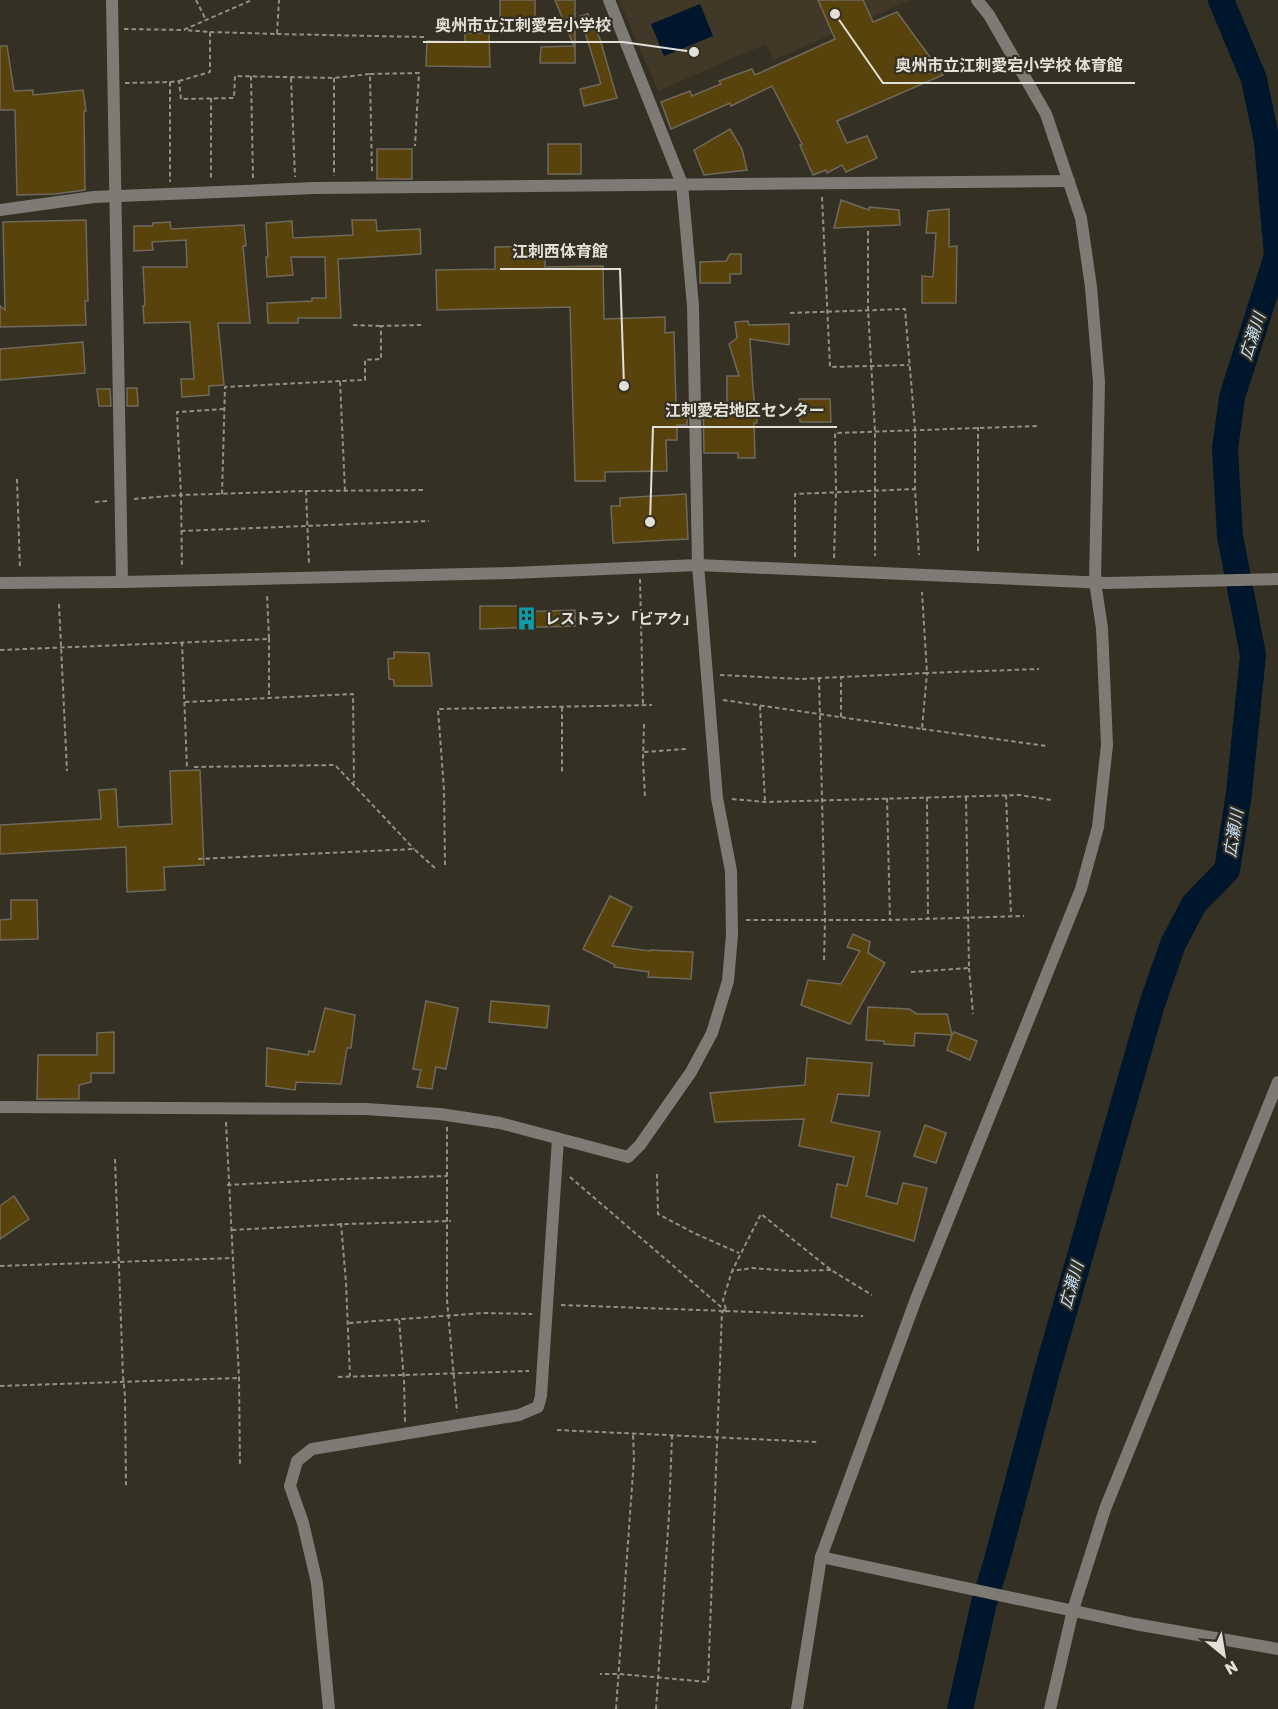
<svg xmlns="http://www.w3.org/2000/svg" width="1278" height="1709" viewBox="0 0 1278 1709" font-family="Rubik,'Noto Sans JP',sans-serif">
	<rect width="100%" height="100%" fill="#353024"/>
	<!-- built -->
	<path fill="#413828" d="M619 0H910L774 60 766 44 658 91Z"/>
	<!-- water -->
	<path fill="#00162c" d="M700 4 713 36 664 56 651 24Z"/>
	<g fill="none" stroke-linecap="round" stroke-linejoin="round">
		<!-- stream -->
		<path stroke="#00162c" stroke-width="4.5" d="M1277 256H1278"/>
		<!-- river -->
		<path stroke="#00162c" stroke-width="26" d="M960 1709 984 1603 997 1560 1048 1368 1152 1004 1173 944 1194 904 1227 870 1239 793 1253 655 1230 536 1225 449 1232 397 1277 256 1267 142 1254 79 1221 0"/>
	</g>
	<!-- building -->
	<g fill="#59430c" stroke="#6f695c" stroke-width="1.5">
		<rect x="500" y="0" width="35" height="21"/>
		<path d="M555 0H575V63H540L541 47 574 46Z"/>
		<path d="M818 0H863L873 22 897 12 943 75 837 121 847 143 867 136 877 158 846 172 842 165 827 173 826 170 813 175 800 145 802 144 772 86 731 106 730 103 671 129 661 102 690 91 692 96 721 84 719 81 752 69 755 75 835 39Z"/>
		<path d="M588 14 600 39 617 98 584 106 580 89 601 84 580 16Z"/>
		<path d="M465 33H489L490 67 426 66 427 41 465 42Z"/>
		<path d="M0 46H7L14 91 33 90V95L83 90 86 111H84L85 190 55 194 17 195 15 110H0Z"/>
		<path d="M730 129 742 149 747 170 704 175 694 150Z"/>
		<rect x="548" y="144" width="33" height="30"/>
		<rect x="377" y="149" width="35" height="30"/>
		<path d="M841 200 869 210V207L899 210 900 225 834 228Z"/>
		<path d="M949 209V247L957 246 956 303H922V276L933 277 936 233H926L928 211Z"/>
		<path d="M86 220 88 301H85L86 325 0 327V306L5 310 3 222Z"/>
		<path d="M352 220H376L377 231 420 229 421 254 338 259 341 318H298V323H268L267 303 312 301V298H326L325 257H291L293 275 267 277 266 257H268L266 223 292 221 293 238 353 235Z"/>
		<path d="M170 222 171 229 244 225 246 246H243L250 323H218L224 385 209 386V395L182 397 181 379H194L190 322 144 323 143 306 145 305 143 267H187L186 240 152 242 153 250 134 251V226H153V223Z"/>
		<path d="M545 246V267L603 266 604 319 665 317V333L674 332 676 404H687V425H677V440H666L667 471 605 472V481H575L570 307 437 310 436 270 495 269V247Z"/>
		<path d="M730 254H741V274H730V283H700V262L726 261Z"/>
		<path d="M748 321 749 325 789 324V345L750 339 753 389 757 423H754L755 458H738V453H704L703 403 727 402V376H739L729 344 737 338 735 322Z"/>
		<path d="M83 342 85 373 0 380V349Z"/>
		<path d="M127 388H137L138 406H127Z"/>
		<path d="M97 389H110L111 406H99Z"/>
		<path d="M799 399H830L831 422H800Z"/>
		<path d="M686 494 688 539 613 543 611 506H620V498Z"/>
		<path d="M480 606H518V612L575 610V626L480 629Z"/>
		<path d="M394 652 429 653 432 686H394V680L389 679 388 659 394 658Z"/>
		<path d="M200 770 204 865 164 867 165 890 127 892 126 847 0 854V825L101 819 99 790 116 789 118 827 172 824 170 771Z"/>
		<path d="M610 896 632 907 612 946 650 951V950L693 952 691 979 648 977 649 972 614 967 615 965 583 949Z"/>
		<path d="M11 900H37L38 939 0 940V920L11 919Z"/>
		<path d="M853 934 870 942 868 953 867 952 885 963 850 1024 801 1005 808 980 841 984 860 951 847 947Z"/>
		<path d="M426 1001 458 1008 446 1069 436 1067 432 1089 417 1087 421 1070 413 1069Z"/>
		<path d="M491 1001 549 1006 547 1028 489 1022Z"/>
		<path d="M868 1007 909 1009 917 1014H947L952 1035 954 1032 977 1041 970 1060 947 1050 952 1035 915 1033 914 1046 884 1044V1041L866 1040Z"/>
		<path d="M325 1008 355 1015 351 1048H347L341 1084 296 1082 295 1090 266 1086 267 1048 308 1055 309 1051 314 1052Z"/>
		<path d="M114 1032V1073H91V1082L79 1085V1099H37L38 1055H97V1033Z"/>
		<path d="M807 1058 872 1063 869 1096 838 1094 831 1122 880 1132 866 1196 897 1204 903 1183 927 1188 914 1241 831 1217 837 1184 847 1186 854 1157 799 1146 804 1119 715 1122 710 1093 805 1085Z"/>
		<path d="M925 1125 946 1133 936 1163 914 1156Z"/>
		<path d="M14 1196 29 1219 0 1239V1206Z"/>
	</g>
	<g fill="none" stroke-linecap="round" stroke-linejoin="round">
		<!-- path -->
		<g stroke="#949086" stroke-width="2" stroke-dasharray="4.5 3" stroke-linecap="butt">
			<path d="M196 0 206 20"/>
			<path d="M124 29 183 30 252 0"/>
			<path d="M210 32 277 34 279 0"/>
			<path d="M277 34 424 37"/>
			<path d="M370 74 419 73 415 146"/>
			<path d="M251 76 253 178"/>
			<path d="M291 78 295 177"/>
			<path d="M334 78V176"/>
			<path d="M179 81 210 72V32L184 30"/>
			<path d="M170 82 179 81 181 99 234 98 235 76 334 78 370 74 372 173"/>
			<path d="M125 83 170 82V182"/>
			<path d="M211 98V179"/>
			<path d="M822 197 830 367 909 365"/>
			<path d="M868 231V309L875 431V556"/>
			<path d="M790 313 905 309 915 429V489"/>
			<path d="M353 325 381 326"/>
			<path d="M224 409 177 412 181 495 306 491 309 565"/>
			<path d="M17 479 20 569"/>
			<path d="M306 491 426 490"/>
			<path d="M345 491 340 381 365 380V360L381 359V326L421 325"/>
			<path d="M222 494 225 387 340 381"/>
			<path d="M134 499 181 495 182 568"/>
			<path d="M95 502 107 501"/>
			<path d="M181 531 429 521"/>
			<path d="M978 551V427"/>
			<path d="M795 557V494L915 489 919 555"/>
			<path d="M834 558 836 492 835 433 1037 426"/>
			<path d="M640 579 643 706"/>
			<path d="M59 604 67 771"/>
			<path d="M269 638V699"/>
			<path d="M182 642 187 768"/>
			<path d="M0 650 269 639 267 595"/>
			<path d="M720 675 800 679 927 673 922 592"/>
			<path d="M819 678 825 920 824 961"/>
			<path d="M723 700 922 729 927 673 1039 669"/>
			<path d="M185 702 353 694 354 783"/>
			<path d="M760 706 765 802"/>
			<path d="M562 707V774"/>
			<path d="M841 717V677"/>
			<path d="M644 724 643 760 645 797"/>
			<path d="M922 729 1047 746"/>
			<path d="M644 752 686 749"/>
			<path d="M194 767 335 765 414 849"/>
			<path d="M1006 795 1011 915"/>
			<path d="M927 797 928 919"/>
			<path d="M887 798 890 920 1024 916"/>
			<path d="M732 799 765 802 1020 795 1051 800"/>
			<path d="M198 859 414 849 437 870"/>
			<path d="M445 865 444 790 438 709 652 705"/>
			<path d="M746 920H890"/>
			<path d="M969 968 973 1014"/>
			<path d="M911 972 969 968 966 796"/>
			<path d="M226 1122 239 1377 240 1467"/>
			<path d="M447 1127V1300L457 1412"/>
			<path d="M115 1159 123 1376 125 1396 126 1485"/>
			<path d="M657 1174 658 1214 696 1234 739 1253"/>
			<path d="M570 1177 727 1312 722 1311 708 1682 620 1674H600"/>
			<path d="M227 1185 343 1179 447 1176"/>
			<path d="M341 1223 346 1283 350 1376"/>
			<path d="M232 1230 347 1224 451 1221"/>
			<path d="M0 1266 233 1258"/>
			<path d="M831 1270 791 1271 752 1268 732 1271 761 1214 831 1270 872 1295"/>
			<path d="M561 1305 863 1316"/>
			<path d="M726 1309 723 1300 732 1271"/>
			<path d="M399 1320 404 1380 405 1422"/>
			<path d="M349 1323 484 1313 532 1314"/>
			<path d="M338 1377 529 1371"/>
			<path d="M0 1386 237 1378"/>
			<path d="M557 1430 817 1442"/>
			<path d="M616 1709 634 1459 633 1434"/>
			<path d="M656 1709 669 1515 672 1436"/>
		</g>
		<!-- minor -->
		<g stroke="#7e7a74" stroke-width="12">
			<path d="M112 0 122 582"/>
			<path d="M0 1107 366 1109 440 1114 500 1123 628 1157 640 1145 691 1072 712 1033 728 981 732 935 731 871 717 798 698 565 693 306 682 184 609 0"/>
			<path d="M821 1557 1135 1624 1278 1649"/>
			<path d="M329 1709 317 1583 303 1523 290 1486 297 1461 312 1449 519 1415 538 1407 541 1396 558 1139"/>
			<path d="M797 1709 821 1557 916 1299 1081 889 1098 827 1107 745 1102 628 1095 582 1099 382 1091 287 1081 218 1046 114 989 15 977 0"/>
			<path d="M1050 1709 1073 1610 1105 1509 1278 1082"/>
		</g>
		<!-- tertiary -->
		<g stroke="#7e7a74" stroke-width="12">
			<path d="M0 210 94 197 315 188 1069 181"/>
			<path d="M0 583 122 582 512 573 698 565 1107 583 1278 579"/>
		</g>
	</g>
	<!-- icons -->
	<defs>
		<symbol id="building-bare" viewBox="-9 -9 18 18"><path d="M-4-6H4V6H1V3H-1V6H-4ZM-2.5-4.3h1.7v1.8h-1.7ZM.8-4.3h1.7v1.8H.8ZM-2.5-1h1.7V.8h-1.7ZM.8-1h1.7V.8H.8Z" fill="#0f9aa8" stroke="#353024" stroke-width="2.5" paint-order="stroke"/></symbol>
	</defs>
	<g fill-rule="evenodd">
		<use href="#building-bare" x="510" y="602" width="33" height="33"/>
	</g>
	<g text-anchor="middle" stroke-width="4.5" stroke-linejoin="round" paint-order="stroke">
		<!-- poi labels -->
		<g font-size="15" font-weight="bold" fill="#e3e0d9" stroke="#353024" text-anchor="start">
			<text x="545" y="624">レストラン 「ビアク」</text>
		</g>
		<!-- water labels -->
		<g font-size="16" font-style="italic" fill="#c5e3ff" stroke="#353024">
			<text transform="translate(1252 336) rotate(-72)" y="6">広瀬川</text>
			<text transform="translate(1233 833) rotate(-81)" y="6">広瀬川</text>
			<text transform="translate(1071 1285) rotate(-74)" y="6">広瀬川</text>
		</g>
	</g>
	<!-- callouts -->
	<path fill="none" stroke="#e3e0d9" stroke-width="2" d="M694 52L623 42H423M835 14L883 83H1135M624 386L620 269H500M650 522L653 427H837"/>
	<g fill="#e3e0d9" stroke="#353024" stroke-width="2">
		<circle cx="694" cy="52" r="6"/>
		<circle cx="835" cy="14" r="6"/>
		<circle cx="624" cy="386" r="6"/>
		<circle cx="650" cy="522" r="6"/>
	</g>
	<g font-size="16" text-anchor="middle" font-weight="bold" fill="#e3e0d9" stroke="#353024" stroke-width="4.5" stroke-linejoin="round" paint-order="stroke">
		<text x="523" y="31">奥州市立江刺愛宕小学校</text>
		<text x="1009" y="71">奥州市立江刺愛宕小学校 体育館</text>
		<text x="560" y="257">江刺西体育館</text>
		<text x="745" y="416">江刺愛宕地区センター</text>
	</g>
	<!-- north arrow -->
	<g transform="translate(1224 1655) rotate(150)" stroke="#353024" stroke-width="4.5" paint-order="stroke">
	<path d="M0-4.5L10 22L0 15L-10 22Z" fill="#e3e0d9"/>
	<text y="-9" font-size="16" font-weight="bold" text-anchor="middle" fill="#e3e0d9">N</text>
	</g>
</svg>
